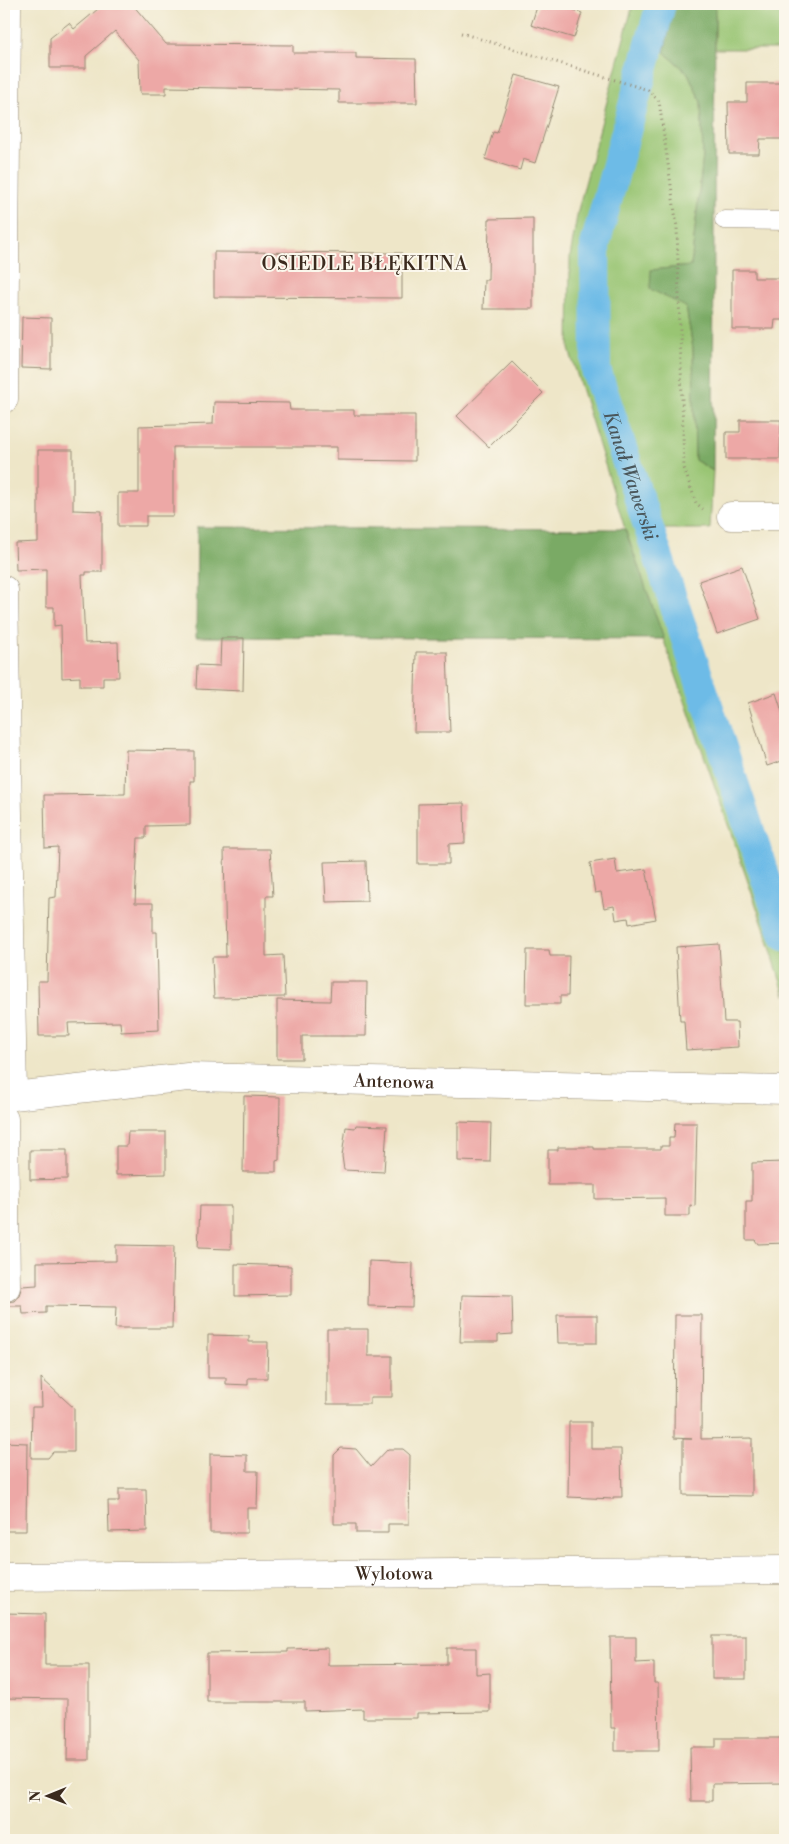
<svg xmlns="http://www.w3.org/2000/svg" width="789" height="1844" viewBox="0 0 789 1844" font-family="'Libre Bodoni',serif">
	<rect width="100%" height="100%" fill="#fbf7ec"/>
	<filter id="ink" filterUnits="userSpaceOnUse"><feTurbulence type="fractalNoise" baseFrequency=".02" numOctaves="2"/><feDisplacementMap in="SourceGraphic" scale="10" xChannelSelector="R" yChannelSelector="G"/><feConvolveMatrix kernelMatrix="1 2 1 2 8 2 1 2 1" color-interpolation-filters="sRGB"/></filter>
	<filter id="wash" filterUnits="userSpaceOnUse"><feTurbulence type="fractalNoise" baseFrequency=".0096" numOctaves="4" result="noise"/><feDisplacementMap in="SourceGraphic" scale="20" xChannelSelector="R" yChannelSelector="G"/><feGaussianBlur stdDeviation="1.12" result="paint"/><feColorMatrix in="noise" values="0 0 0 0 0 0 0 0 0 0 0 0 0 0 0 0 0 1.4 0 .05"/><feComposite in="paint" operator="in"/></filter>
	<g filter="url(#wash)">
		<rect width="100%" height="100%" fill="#eee6c8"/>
		<!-- green -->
		<g fill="#99c573" stroke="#6a7848">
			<path d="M633 4H675L664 52 688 73 701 102 703 156 691 266 651 270 686 307 693 348 695 460 713 471 710 529H656L785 911V996L765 931 625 529 569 349 570 257 578 210Z"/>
			<rect x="715" y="4" width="70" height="45"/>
		</g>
		<!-- forest -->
		<g fill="#7aaa65" stroke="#5a6a42">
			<path d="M675 4H715L713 471 695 460 693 348 686 307 650 289 651 270 691 266 703 156 701 102 688 73 664 52Z"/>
			<path d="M197 527 625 529 664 639 196 637Z"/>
		</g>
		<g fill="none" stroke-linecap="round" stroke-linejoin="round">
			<!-- canal -->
			<path stroke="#6dbbe7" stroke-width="30" id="s1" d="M661 4 595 245 596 370 785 936"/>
		</g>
		<g id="blocks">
			<!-- building -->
			<g fill="#eda8a6">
				<path d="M104 4H132L166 44 293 45V53H356V58L416 59 417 103H339V90L166 87V94H140L139 60 115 31 86 56V68H50V38L69 23 74 29Z"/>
				<path d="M538 4H576L574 10 582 13 574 38 531 25Z"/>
				<path d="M516 75 559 87 535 163 523 159 520 170 485 159 493 132 497 133Z"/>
				<path d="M747 83H785V139H760L759 154H729L728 102H747Z"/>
				<path d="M533 218V309H483L484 280H488L489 219Z"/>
				<path d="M214 252 402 253V298L214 297Z"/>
				<path d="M732 270H754V278H785V320H775L774 329H732Z"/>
				<path d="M22 317 51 318V369L21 368Z"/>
				<path d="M512 362 543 393 489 447 457 416Z"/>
				<path d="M214 402 289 403 290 410H354V415H415V461L337 460V447H173V516H146V526H118V493H139V426L213 424Z"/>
				<path d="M740 420H781L780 459H726V432H740Z"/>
				<path d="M38 450H73V510L102 511V572H86V575H82L85 643 118 642 119 677H103V686H80V677L62 678 61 625 54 626V607H46V569L16 570 15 543 38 542Z"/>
				<path d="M742 566 760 619 717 634 699 581Z"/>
				<path d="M221 638H244L243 691 196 689 197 665 220 666Z"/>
				<path d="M416 652H447L450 732H414Z"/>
				<path d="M776 693 785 721V760L767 766 748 703Z"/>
				<path d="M126 750 194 751V781H190V825L146 826V838H138L135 903H153V932H157L159 1030 121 1032 120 1022 68 1023 69 1036H39L38 981H47L49 898 56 897 58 847 45 848 44 795 125 794Z"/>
				<path d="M464 803 465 843 449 844V864H418V804Z"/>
				<path d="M224 849H270L273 896H266V956L283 955 285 997 214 998 212 957H226Z"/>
				<path d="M615 859 617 873 646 869 656 919 629 924 628 918 616 920 614 906 604 908 601 892 595 893 590 863Z"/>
				<path d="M366 861 367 901 326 902 324 862Z"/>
				<path d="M719 944 724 1022H737L738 1047 686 1050 684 1021H680L676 947Z"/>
				<path d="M527 950H549L550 956H569L568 996H560V1004H526Z"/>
				<path d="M331 982H367L366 1036H302V1059H277V1000L330 1001Z"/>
				<path d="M244 1096 280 1097 279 1160 276 1161V1172H243Z"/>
				<path d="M458 1122 491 1123 490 1162 458 1161Z"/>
				<path d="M675 1123H697L695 1206 690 1205V1216H665V1198L595 1199V1185H548V1150H558V1147H594V1149H661V1146H669V1138H674Z"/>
				<path d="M356 1125 387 1126 384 1172 344 1170 342 1156 346 1127 355 1128Z"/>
				<path d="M128 1132H166V1174L116 1175V1146H127Z"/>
				<path d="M30 1150H67V1179L30 1180Z"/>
				<path d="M785 1162V1243L758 1244 755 1240H746V1201H752V1163Z"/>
				<path d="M200 1206H231V1249L198 1248Z"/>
				<path d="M116 1245 174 1246 172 1328H115L116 1307 46 1306V1313L23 1314 22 1306H4V1302L14 1301 19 1295 22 1286 37 1285V1262L116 1261Z"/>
				<path d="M369 1261 413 1263 412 1307 368 1306Z"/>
				<path d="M235 1264 291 1266V1295L235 1296Z"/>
				<path d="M462 1295 512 1296 513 1334 498 1335V1342H460Z"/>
				<path d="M557 1315H597V1343H558Z"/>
				<path d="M675 1315H702L701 1439 752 1438V1496L683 1495V1439H692L674 1438Z"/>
				<path d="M327 1329H368V1356H392V1397H370V1404H327Z"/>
				<path d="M208 1335 249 1336V1342H268L267 1378H248V1385L226 1384V1378H208Z"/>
				<path d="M41 1378 74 1408V1452H53L48 1458H31L32 1407H42Z"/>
				<path d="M569 1422H591V1449H621L622 1497H613V1499L568 1497Z"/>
				<path d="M4 1442 27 1443 26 1531H4Z"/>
				<path d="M341 1448 356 1449 371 1467 388 1449H403L410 1455 409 1524H388V1533H356V1524H334V1455Z"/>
				<path d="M210 1454 247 1455V1471H258L257 1508H247V1533H210Z"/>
				<path d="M119 1489H146L147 1531 109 1532 108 1501H119Z"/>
				<path d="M4 1613 45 1614V1665H89V1760H67L68 1699 4 1698Z"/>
				<rect x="712" y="1636" width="34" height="43"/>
				<path d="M610 1637H636V1663L654 1662V1683H658L659 1751H615V1728H611Z"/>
				<path d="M328 1648V1665L447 1664V1648H476V1674L490 1673V1712L417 1713V1718H363V1709L305 1711V1702H207V1653L288 1652V1649Z"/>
				<path d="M716 1738H785V1783L712 1784V1801H691L690 1747H716Z"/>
			</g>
		</g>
	</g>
	<g filter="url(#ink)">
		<use href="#blocks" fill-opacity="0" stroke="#948873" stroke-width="1"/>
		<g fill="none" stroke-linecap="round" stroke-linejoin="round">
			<defs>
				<path id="lane" d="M724 220 785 221"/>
				<g id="street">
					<path d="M4 399 7 4"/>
					<path d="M731 516H785"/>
					<path d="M4 590 13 1096"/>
					<path id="s2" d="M4 1097 188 1077 785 1090"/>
					<path d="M4 1119 6 1287"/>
					<path id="s3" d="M4 1577 785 1570"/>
				</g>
			</defs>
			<!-- lane casing -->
			<use href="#lane" stroke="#948873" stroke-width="19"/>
			<!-- street casing -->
			<use href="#street" stroke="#948873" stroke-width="29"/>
			<!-- path -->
			<path stroke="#948873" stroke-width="3" stroke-dasharray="1 4" stroke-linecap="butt" d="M461 33 648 90 659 101 677 227 684 468 696 503 703 509"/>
			<!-- lane -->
			<use href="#lane" stroke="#fff" stroke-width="18"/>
			<!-- street -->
			<use href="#street" stroke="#fff" stroke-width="28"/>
		</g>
	</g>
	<g text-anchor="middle" stroke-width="4" stroke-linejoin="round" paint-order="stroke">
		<!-- street labels -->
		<g font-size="18" fill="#3b2a1e" stroke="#fbf7ec">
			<text dy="6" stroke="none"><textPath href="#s2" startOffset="391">Antenowa</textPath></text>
			<text dy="6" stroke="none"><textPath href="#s3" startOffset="390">Wylotowa</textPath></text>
		</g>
		<!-- neighbourhood labels -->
		<g font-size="19" letter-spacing="1" fill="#3b2a1e" stroke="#fbf7ec">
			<text x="365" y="270">OSIEDLE BŁĘKITNA</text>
		</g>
		<!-- water labels -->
		<g font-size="19" font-style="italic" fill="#4a565a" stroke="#fbf7ec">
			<text dy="7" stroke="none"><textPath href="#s1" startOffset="486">Kanał Wawerski</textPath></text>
		</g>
	</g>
	<!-- margin -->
	<rect width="789" height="1844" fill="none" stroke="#fbf7ec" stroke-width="20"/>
	<!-- north arrow -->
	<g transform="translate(48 1796) rotate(269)" stroke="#fbf7ec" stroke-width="4" paint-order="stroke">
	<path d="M0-4L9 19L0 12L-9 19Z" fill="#3b2a1e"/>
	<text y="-8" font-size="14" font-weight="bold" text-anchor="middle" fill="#3b2a1e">N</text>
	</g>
</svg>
